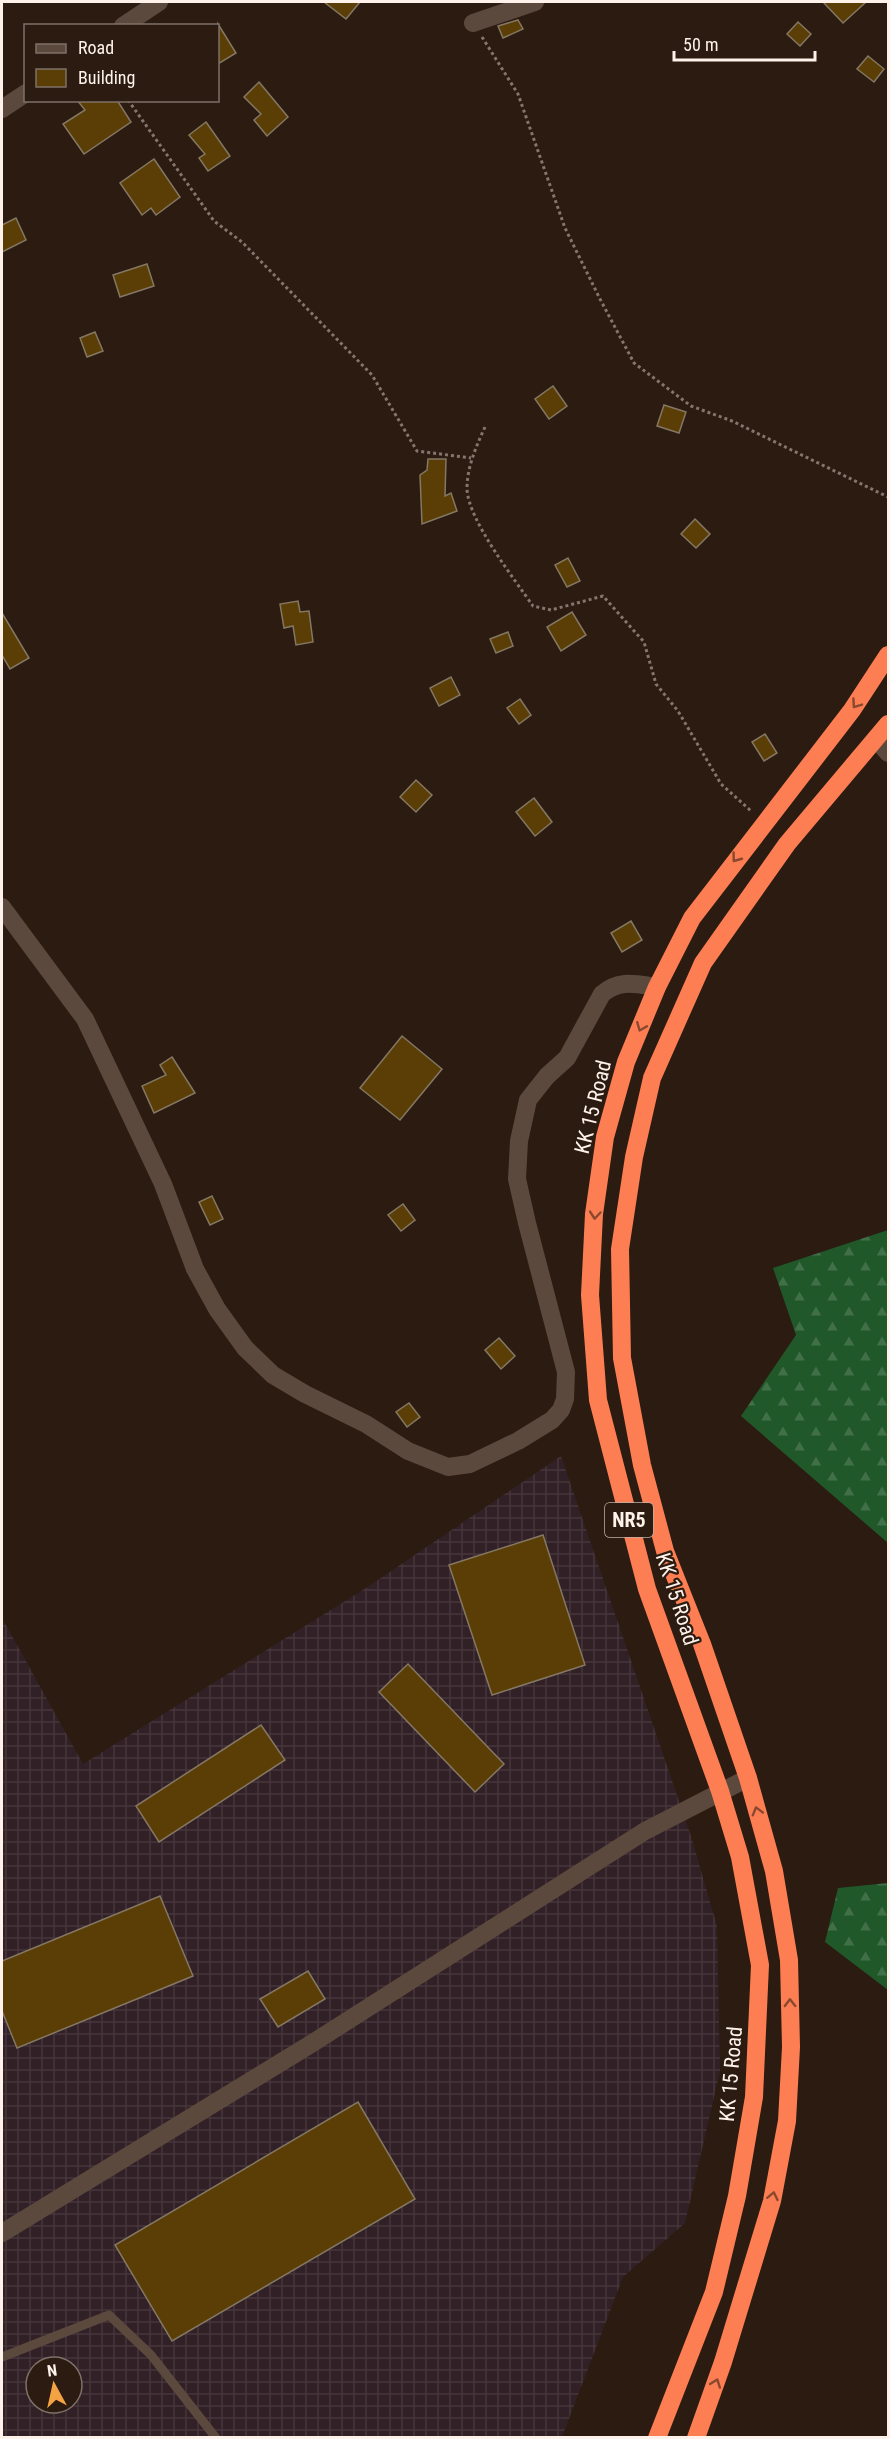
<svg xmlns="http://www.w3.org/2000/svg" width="890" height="2439" viewBox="0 0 890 2439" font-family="'Roboto Condensed',sans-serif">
	<defs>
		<pattern id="industrial-grid" width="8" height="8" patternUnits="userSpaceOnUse" patternTransform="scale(1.5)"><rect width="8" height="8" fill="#322027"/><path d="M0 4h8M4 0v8" fill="none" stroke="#46363c"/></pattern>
		<pattern id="forest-firs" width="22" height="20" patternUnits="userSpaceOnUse" patternTransform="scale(1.5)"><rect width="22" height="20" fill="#205829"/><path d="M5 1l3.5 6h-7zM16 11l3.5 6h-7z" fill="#417048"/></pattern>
	</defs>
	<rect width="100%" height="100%" fill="#2b1b10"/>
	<!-- industrial -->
	<path fill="url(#industrial-grid)" fill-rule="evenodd" d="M561 1456 691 1836 717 1926 720 2071 685 2223 623 2277 562 2437H2V1618L83 1764 366 1588ZM36 2367H72V2403H36Z"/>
	<!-- forest -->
	<g fill="url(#forest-firs)">
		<path d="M888 1230V1543L741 1416 796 1335 773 1268Z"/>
		<path d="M888 1883V1990L825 1942 838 1888Z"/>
	</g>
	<!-- building -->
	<g fill="#5a3e05" stroke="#847764" stroke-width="1.5">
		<path d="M324 2H360L346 19Z"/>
		<path d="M823 2H866L843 23Z"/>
		<path d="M518 20 523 29 503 38 498 26Z"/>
		<path d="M798 22 811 34 800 46 787 34Z"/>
		<path d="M218 24 236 53 218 64Z"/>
		<path d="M868 56 884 69 874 82 857 69Z"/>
		<path d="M259 82 288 117 267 136 254 120 261 114 244 97Z"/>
		<path d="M77 100H117L131 122 84 154 63 124 85 110Z"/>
		<path d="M206 122 230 156 208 171 199 158 205 154 189 135Z"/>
		<path d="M154 159 180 197 156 215 151 208 142 215 120 183Z"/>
		<path d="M16 218 26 240 2 252V225Z"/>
		<path d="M147 264 154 286 120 297 113 275Z"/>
		<path d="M95 332 103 351 87 357 80 338Z"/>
		<path d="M553 386 567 406 549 419 535 399Z"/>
		<path d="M664 405 686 412 679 433 657 426Z"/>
		<path d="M428 459H446L445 496 451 493 457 511 422 524 420 475 427 470Z"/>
		<path d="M695 519 710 534 696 548 681 534Z"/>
		<path d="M568 558 580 581 567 587 555 565Z"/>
		<path d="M298 601 300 612 309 611 313 642 296 645 293 626 284 628 280 604Z"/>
		<path d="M572 612 586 635 561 651 547 627Z"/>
		<path d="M2 613 29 658 10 669 2 655Z"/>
		<path d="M508 632 513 646 496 653 490 639Z"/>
		<path d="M451 677 460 695 439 706 430 688Z"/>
		<path d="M520 699 531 715 519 724 507 708Z"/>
		<path d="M765 734 777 753 764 761 752 742Z"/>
		<path d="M416 780 432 795 416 812 400 797Z"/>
		<path d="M534 798 552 822 535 836 516 812Z"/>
		<path d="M631 921 642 940 622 952 611 933Z"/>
		<path d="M402 1036 442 1069 400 1120 360 1088Z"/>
		<path d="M172 1057 195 1093 154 1113 142 1086 166 1075 160 1065Z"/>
		<path d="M212 1196 223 1219 210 1225 199 1202Z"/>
		<path d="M403 1204 415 1220 401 1231 388 1215Z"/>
		<path d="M499 1338 515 1356 501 1369 485 1350Z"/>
		<path d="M409 1403 420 1417 407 1427 396 1412Z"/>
		<path d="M543 1535 585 1665 492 1695 449 1565Z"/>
		<path d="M408 1664 504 1764 475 1792 379 1692Z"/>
		<path d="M261 1725 285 1760 159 1842 136 1806Z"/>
		<path d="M160 1896 193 1976 17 2048 2 2011V1961Z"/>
		<path d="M308 1971 325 1999 278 2027 260 1999Z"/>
		<path d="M358 2102 415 2199 172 2341 115 2245Z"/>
	</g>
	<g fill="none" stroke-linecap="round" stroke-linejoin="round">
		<!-- path -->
		<g stroke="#85766d" stroke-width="3" stroke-dasharray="3 3" stroke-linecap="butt">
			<path d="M482 37 518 94 565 228 600 299 634 363 691 406 732 421 888 497"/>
			<path d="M128 100 214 221 242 242 372 375 417 451 471 458"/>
			<path d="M485 427C476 447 467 467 467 489 468 520 515 580 533 606L551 610 603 596 644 642 656 684 678 711 721 784 751 811"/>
		</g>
		<!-- lane -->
		<path stroke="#5c493d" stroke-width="9" d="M2 2357 109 2315 151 2355 216 2438"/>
		<!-- street -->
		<g stroke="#5c493d" stroke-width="18">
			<path d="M473 23 535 2"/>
			<path d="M123 26 159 2"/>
			<path d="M2 109 26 93"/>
			<path d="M876 739 888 753"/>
			<path d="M2 907 85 1019 163 1184 195 1269 217 1309 245 1348 273 1375 305 1394 366 1424 408 1451 448 1467 470 1464 518 1441 552 1420 561 1410 565 1399 566 1372 527 1223 517 1179 519 1141 528 1100 547 1076 567 1058 602 994C619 979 636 984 657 987"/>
			<path d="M2 2233 311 2044 645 1831 748 1778"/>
		</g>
		<!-- highway -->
		<g stroke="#fd7e53" stroke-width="18">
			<path d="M657 2438 714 2292 737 2196 754 2097 760 1965 740 1857 720 1791 647 1589 598 1400 590 1295 594 1214 605 1137 626 1062 657 987 692 918 852 710 888 655"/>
			<path d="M696 2438 723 2362 772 2201 787 2121 791 2047 789 1960 774 1871 748 1778 702 1644 665 1551 642 1465 622 1358 620 1249 634 1157 652 1078 703 963 787 844 888 724"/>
		</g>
	</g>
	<!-- one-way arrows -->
	<defs><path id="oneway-chevron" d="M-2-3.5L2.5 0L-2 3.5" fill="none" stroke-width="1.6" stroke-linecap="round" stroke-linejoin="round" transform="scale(1.5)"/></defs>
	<g stroke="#8a482e">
		<use href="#oneway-chevron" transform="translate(856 704) rotate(125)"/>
		<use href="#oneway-chevron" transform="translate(736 858) rotate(127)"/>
		<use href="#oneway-chevron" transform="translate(641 1027) rotate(112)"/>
		<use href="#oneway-chevron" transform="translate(595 1215) rotate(95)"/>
		<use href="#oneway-chevron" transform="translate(757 1811) rotate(-106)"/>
		<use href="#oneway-chevron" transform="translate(790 2003) rotate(-91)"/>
		<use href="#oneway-chevron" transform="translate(773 2196) rotate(-78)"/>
		<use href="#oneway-chevron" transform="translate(716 2383) rotate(-70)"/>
	</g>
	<g text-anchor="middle" stroke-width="4.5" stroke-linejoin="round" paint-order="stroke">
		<!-- shield labels -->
		<rect fill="#2b1b10" stroke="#bfb2a9" stroke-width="1.5" x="605" y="1503" width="48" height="34" rx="4.5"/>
		<g font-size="20" font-weight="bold" fill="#fef2ea">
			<text x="629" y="1527">NR5</text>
		</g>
		<!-- street labels -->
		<g font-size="21" fill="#fef2ea" stroke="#2b1b10">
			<text transform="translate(593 1107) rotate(-76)" y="7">KK 15 Road</text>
			<text transform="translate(677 1599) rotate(72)" y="7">KK 15 Road</text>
			<text transform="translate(731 2074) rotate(-85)" y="7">KK 15 Road</text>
		</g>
	</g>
	<!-- border -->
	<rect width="890" height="2439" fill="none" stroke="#fef2ea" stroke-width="6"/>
	<!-- legend -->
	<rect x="24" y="24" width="195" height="78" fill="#2b1b10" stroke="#7f7167" stroke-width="1.5"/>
	<rect x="36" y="44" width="30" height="9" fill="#5c493d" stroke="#7f7167" stroke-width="1.5"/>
	<text x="78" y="54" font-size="18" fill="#fef2ea">Road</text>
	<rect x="36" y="69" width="30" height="18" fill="#5a3e05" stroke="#7f7167" stroke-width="1.5"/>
	<text x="78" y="84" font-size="18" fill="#fef2ea">Building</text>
	<!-- north arrow -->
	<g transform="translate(54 2385) rotate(352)"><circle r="28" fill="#2b1b10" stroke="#7f7167" stroke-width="1.5"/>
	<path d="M0-4.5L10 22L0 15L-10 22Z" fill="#f4a344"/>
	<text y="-9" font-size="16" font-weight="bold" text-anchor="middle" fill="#fef2ea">N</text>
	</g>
	<!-- scale -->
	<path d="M674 51v9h141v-9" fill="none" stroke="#fef2ea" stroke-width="3"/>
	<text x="683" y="51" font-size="18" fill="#fef2ea" stroke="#2b1b10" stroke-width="4.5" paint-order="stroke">50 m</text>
</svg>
